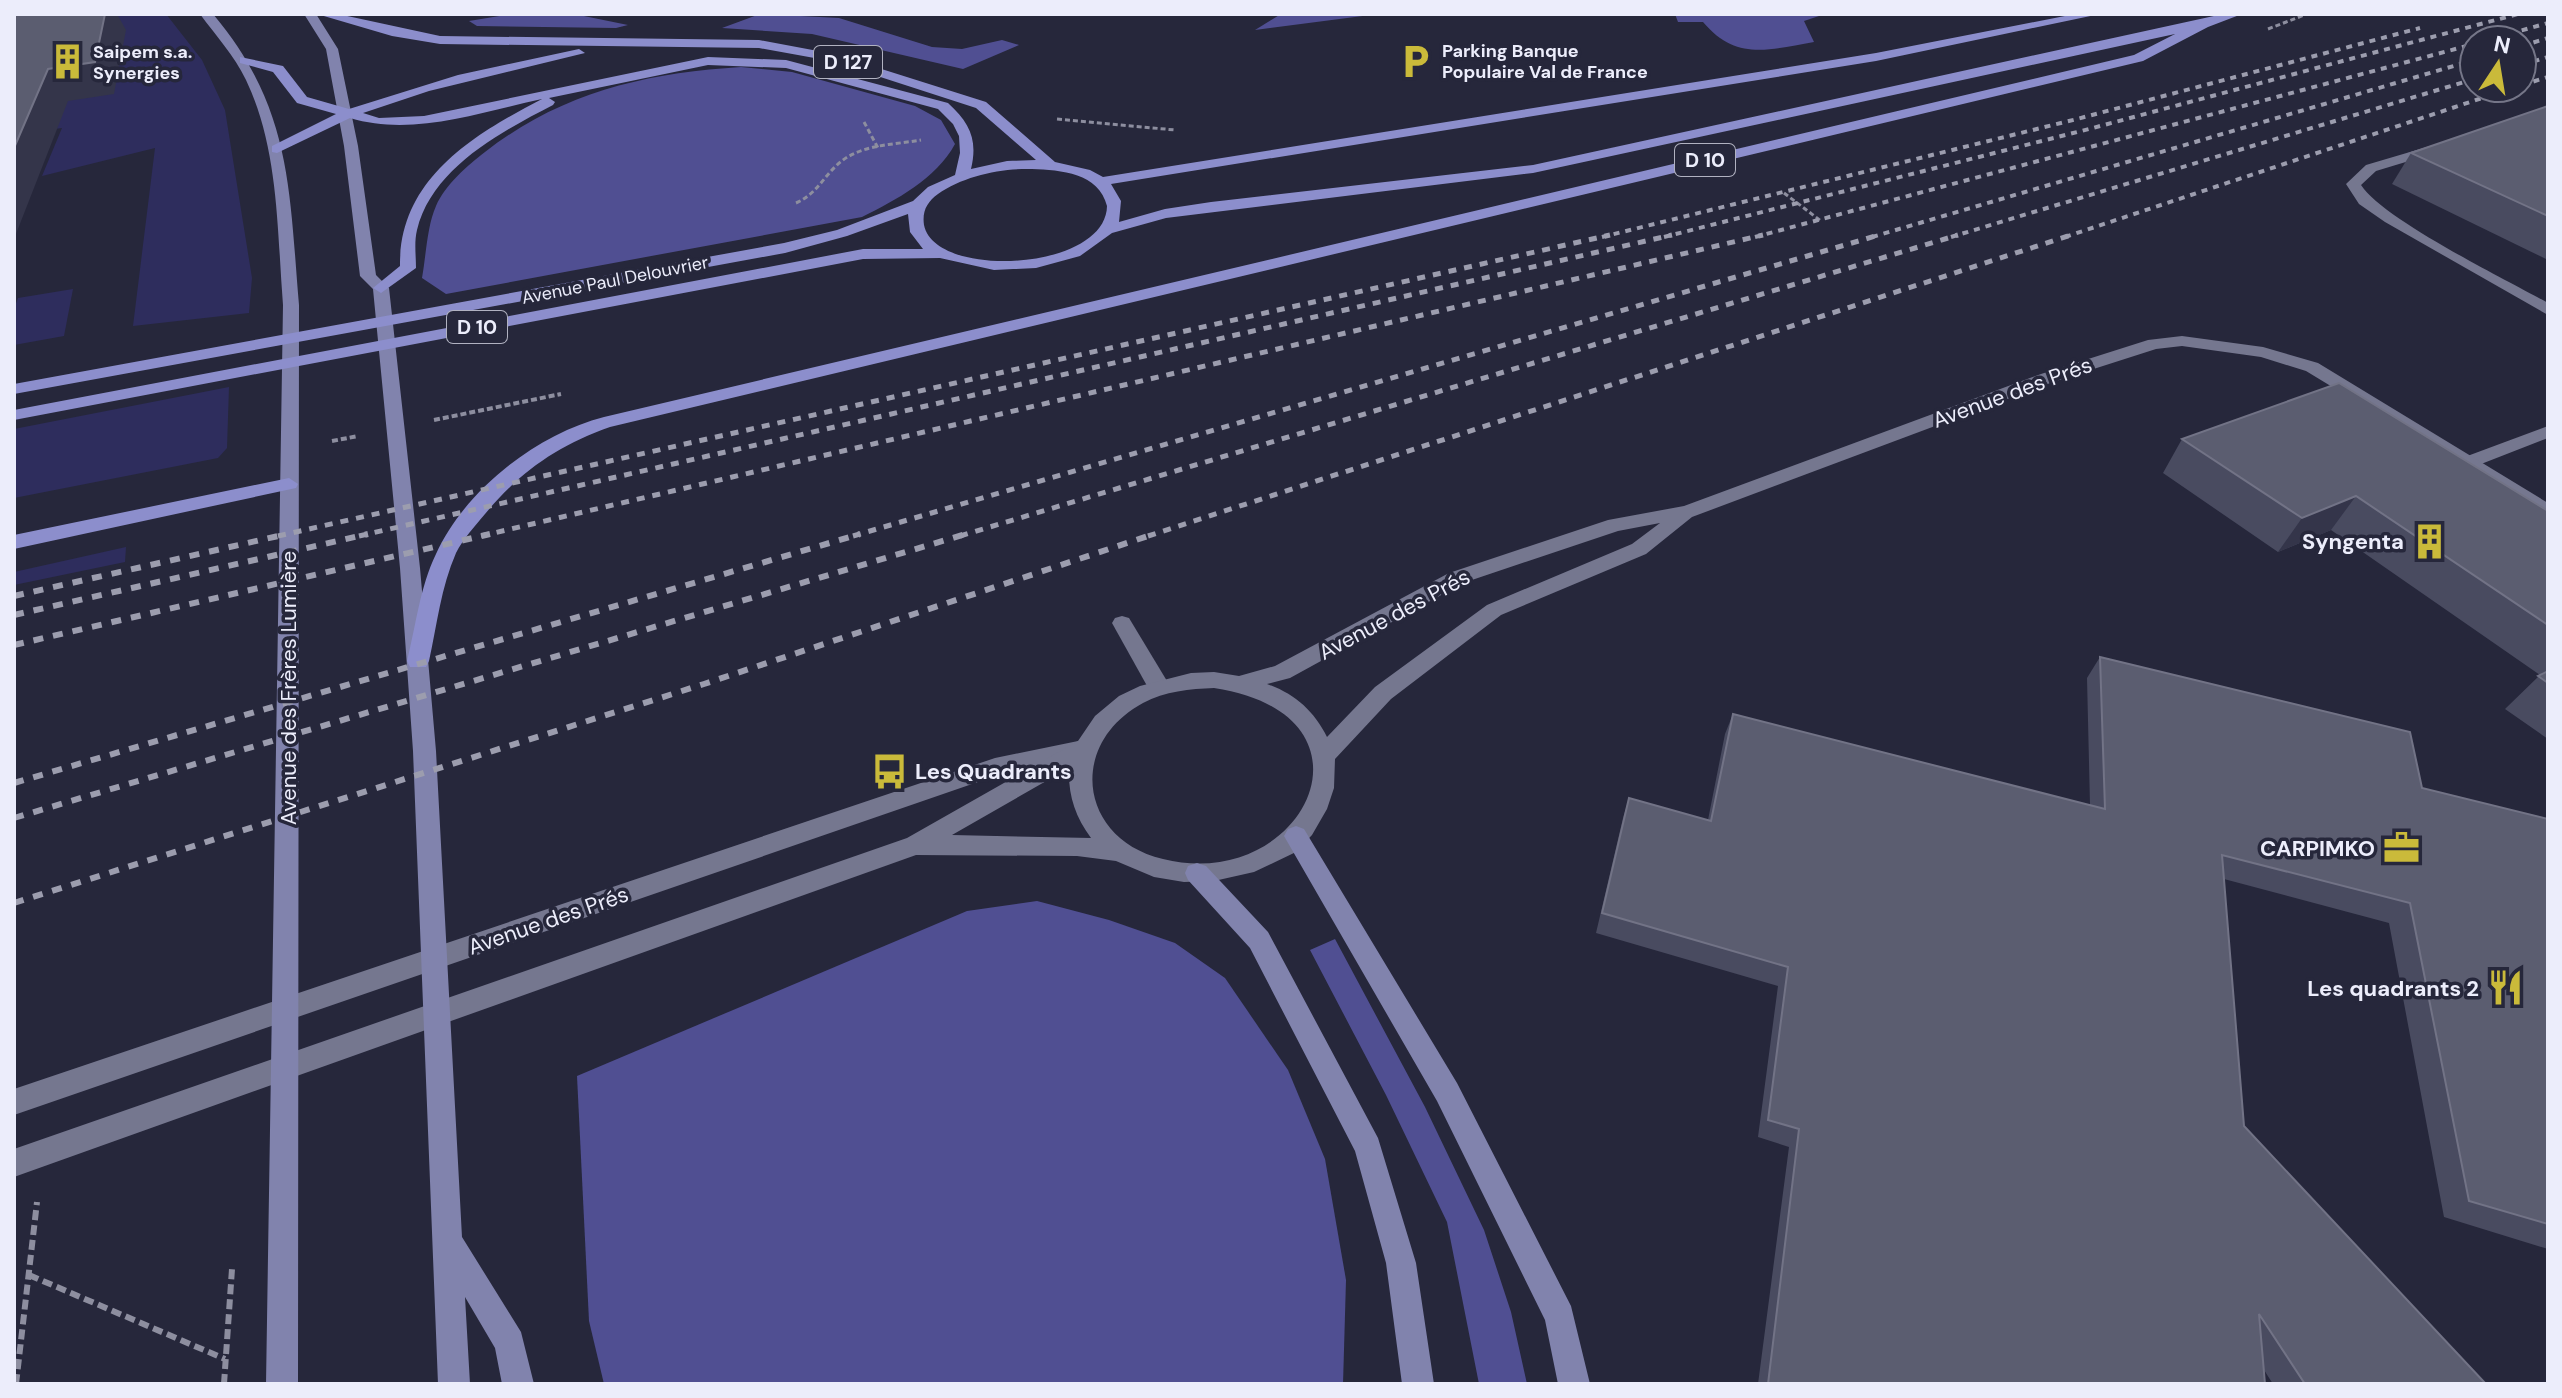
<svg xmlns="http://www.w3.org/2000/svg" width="2562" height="1398" viewBox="0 0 2562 1398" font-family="'DM Sans',sans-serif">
	<rect width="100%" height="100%" fill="#26273b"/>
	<!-- green -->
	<g fill="#2e2d5d">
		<path d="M97 14H166L202 60 225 110 252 278 249 313 133 326 155 148 42 176 62 128 24 133 14 108Z"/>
		<path d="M73 289 64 336 14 345V309L18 298Z"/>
		<path d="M229 387 227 448 218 458 14 498V429Z"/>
		<path d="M126 547 125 562 14 585V572Z"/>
	</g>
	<!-- forest -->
	<g fill="#504f92">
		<path d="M512 14H574L628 25 616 28 477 26 469 21Z"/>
		<path d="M760 14 839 18 932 47 962 49 1002 40 1019 45 963 69 812 34 722 28Z"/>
		<path d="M1281 14H1378L1255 30Z"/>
		<path d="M1675 14H1825L1804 21 1814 42C1768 50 1736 61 1703 22H1678Z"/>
		<path d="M741 67 792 72 915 106 941 120 955 144C936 179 896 200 862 217L446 294 422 278C426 256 427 226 436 206 445 185 468 165 485 152 562 92 646 73 741 67Z"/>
		<path d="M1037 901 1109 920 1175 943 1225 978 1288 1070 1325 1159 1346 1280 1343 1384H604L589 1321 577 1076 967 911Z"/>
		<path d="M1335 939 1425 1107 1484 1230 1511 1312 1527 1384H1479L1447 1222 1386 1095 1310 950Z"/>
	</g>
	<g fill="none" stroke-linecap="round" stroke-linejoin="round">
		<!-- path-far2 -->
		<g stroke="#8d8e9f" stroke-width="3" stroke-dasharray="5 3" stroke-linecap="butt">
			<path d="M2268 29 2307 14"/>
			<path d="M1057 119 1175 130"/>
			<path d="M864 122 878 148"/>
			<path d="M1784 193 1821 221"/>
			<path d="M796 203C815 195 823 178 837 165 859 144 893 145 921 140"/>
		</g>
		<!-- path-far1 -->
		<g stroke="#8d8e9f" stroke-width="4" stroke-dasharray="6 3" stroke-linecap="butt">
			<path d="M434 420 561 394"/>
			<path d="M332 441 358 436"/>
		</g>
		<!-- path -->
		<g stroke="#8d8e9f" stroke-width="6" stroke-dasharray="10 5" stroke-linecap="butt">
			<path d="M29 1275 225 1359"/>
			<path d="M16 1384 37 1202"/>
			<path d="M224 1384 232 1269"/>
		</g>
		<!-- service -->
		<g fill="#75778f" fill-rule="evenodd">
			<path d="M2437 144 2442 145V151L2376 171 2361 185C2384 220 2505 279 2548 303V315L2385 222 2359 204 2346 184 2366 165Z"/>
			<path d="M2548 426V438L2476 466 2469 468 2460 462 2462 458Z"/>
			<path d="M1122 616 1129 618 1167 681 1170 687 1167 693H1151L1112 623 1115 618Z"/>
			<path d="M1083 740 1091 743 1094 749 1091 755 1004 773 14 1115V1089L995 758Z"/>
		</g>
		<!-- minor -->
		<path fill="#75778f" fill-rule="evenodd" d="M2182 336 2263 347 2318 363 2548 503V518L2306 371 2261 357 2182 346 2156 349 2053 382 1692 517 1646 554 1501 615 1391 699 1335 759 1334 788 1327 809 1312 835 1296 852 1254 872 1214 881 1184 882 1154 877 1116 861 1077 856 916 855 14 1177V1149L907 838 1078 741 1095 716 1119 696 1140 686 1191 673 1214 672 1239 676 1275 666 1449 573 1608 520 1684 506 2041 374 2148 340ZM1660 523 1632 544 1487 605 1375 687 1327 737C1314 711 1295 694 1267 684L1290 678 1463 583 1618 531ZM1214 688C1391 715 1304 894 1163 859 1079 839 1067 744 1143 703 1165 691 1190 689 1214 688ZM1069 768C1068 795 1075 816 1091 838L952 835Z"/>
		<!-- secondary -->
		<g fill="#8183ad" fill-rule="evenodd">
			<path d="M200 14H213C292 108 289 189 299 305L298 1384H266L283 305C277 230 279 149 246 80 234 55 216 36 200 14Z"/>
			<path d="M304 14H316L338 49 358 146 376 275 389 288 420 568 436 751 462 1237 521 1332 534 1384H502L495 1348 465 1297 470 1384H438L413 751 400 568 373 289 360 276 344 146 326 49Z"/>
			<path d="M1296 826 1304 829 1457 1083 1571 1306 1590 1384H1558L1545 1320 1437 1101 1284 836 1288 829Z"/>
			<path d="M1197 863 1206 866 1268 932 1378 1138 1416 1263 1434 1384H1402L1386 1263 1355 1151 1250 948 1188 880 1185 873 1188 866Z"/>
		</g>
		<!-- primary -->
		<g fill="#8c8ecc" fill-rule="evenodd">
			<path d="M317 14H338L440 36 759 40 834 54 986 102 1055 162 1090 170 1103 177 1876 53 2075 14H2100L1876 61 1111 184 1121 201 1119 222 1165 209 1211 202 1533 165 2223 14H2242L2208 27 2143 61 610 427C557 446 521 471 485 514 475 526 463 539 456 553 441 587 437 625 429 661L426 667H410L407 661C416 625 420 587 436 554 465 490 537 434 604 417L2134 55 2175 34 1533 173 1166 218 1112 233 1080 256 1036 268 994 270 940 258 863 259 14 420V410L863 249H923L910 232 908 214 847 236 785 253 14 394V384L784 243 837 230 913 201 928 187 955 175 960 153 959 136 953 124 938 109 786 68 708 65 549 98 555 102 553 105C501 132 432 168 417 230 414 242 416 256 416 268L381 293 373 288 400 266C399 179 473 135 542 99 480 112 413 137 350 118L277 153 272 152V146L336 114 297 103 273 72 240 63V57L283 66 307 97 349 109 458 75 579 49 585 53 429 91 363 113 379 118 424 116 708 57 786 60 948 103C970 123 978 140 971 169L1007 161 1036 160 976 108 831 61 759 48 440 44 392 36ZM1032 169C1061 170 1099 173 1107 206 1106 271 935 280 924 225 922 211 927 202 938 194 963 176 1002 168 1032 169Z"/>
			<path d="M289 478 298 484 296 488 14 549V535Z"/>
		</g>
		<!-- rail-far2 -->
		<g stroke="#9c9dae" stroke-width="4" stroke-dasharray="6 6" stroke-linecap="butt">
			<path d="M2487 40 2548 23"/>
			<path d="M2522 46 2548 38"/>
			<path d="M2522 65 2548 57"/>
			<path d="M2522 85 2548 77"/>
			<path d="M1602 237 2077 119 2420 28"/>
			<path d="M1664 237 2089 129 2518 14"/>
			<path d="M1755 237 2474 44"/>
			<path d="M1872 237 2474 60"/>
			<path d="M1951 237 2474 79"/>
			<path d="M2065 237 2512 88"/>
		</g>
		<!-- rail-far1 -->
		<g stroke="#9c9dae" stroke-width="5" stroke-dasharray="8 8" stroke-linecap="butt">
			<path d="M278 536 1610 235"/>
			<path d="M359 536 1672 235"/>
			<path d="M481 536 1763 235"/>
			<path d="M853 536 1879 235"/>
			<path d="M960 536 1958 235"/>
			<path d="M1148 536 2071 235"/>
		</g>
		<!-- rail -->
		<g stroke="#9c9dae" stroke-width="6" stroke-dasharray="10 10" stroke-linecap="butt">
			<path d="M14 596 287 534"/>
			<path d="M14 615 368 534"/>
			<path d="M14 645 490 534"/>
			<path d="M14 783 860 534"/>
			<path d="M14 818 966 534"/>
			<path d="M14 903 704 684 1154 534"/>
		</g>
	</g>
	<!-- wall -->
	<g fill="#494b60">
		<path d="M2548 106V260L2392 184 2411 153Z"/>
		<path d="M2182 439 2548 511V739L2505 709 2540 675 2331 530 2278 552 2163 473Z"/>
		<path d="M2100 657 2422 788 2548 819V1249L2444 1217 2389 923 2224 879 2244 1126 2486 1384H2273L2264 1370 2265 1384H1758L1789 1147 1758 1137 1778 986 1596 933 1623 818 1629 798 1708 820 1725 734 1733 714 2090 805 2087 678Z"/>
	</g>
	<!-- shaded-wall -->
	<g fill="#34354a">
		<path d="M105 14H117L126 30 114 94 68 101 14 239V148L48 69Z"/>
		<path d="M2356 496 2331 530 2278 552 2302 518Z"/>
	</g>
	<!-- building -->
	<g fill="#5b5d70" stroke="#727386" stroke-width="2">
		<path d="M14 14H105L95 62 48 69 14 148Z"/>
		<path d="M2548 106V216L2411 153Z"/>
		<path d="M2339 383 2548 511V625L2356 496 2302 518 2182 439Z"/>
		<path d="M2100 657 2410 732 2422 788 2548 819V1224L2469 1201 2410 903 2222 855 2244 1126 2486 1384H2305L2259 1314 2265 1384H1768L1799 1129 1768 1120 1788 967 1602 913 1629 798 1711 821 1733 714 2105 809Z"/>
		<path d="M2548 671V683L2538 676Z"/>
	</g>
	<!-- icons -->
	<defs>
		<symbol id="parking-bare" viewBox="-9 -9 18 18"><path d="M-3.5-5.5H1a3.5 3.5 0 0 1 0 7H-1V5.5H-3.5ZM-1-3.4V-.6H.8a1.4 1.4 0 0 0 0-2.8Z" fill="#caba3a" stroke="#26273b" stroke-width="2.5" paint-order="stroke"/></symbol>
		<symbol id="building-bare" viewBox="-9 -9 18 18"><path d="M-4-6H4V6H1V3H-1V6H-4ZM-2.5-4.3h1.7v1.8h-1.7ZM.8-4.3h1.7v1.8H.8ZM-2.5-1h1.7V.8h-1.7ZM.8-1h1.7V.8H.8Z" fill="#caba3a" stroke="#26273b" stroke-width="2.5" paint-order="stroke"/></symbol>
		<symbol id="bus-bare" viewBox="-9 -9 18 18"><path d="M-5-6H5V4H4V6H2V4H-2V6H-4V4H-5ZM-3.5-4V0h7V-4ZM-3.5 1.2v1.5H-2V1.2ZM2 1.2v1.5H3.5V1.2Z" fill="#caba3a" stroke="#26273b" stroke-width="2.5" paint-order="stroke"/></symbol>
		<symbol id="office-bare" viewBox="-9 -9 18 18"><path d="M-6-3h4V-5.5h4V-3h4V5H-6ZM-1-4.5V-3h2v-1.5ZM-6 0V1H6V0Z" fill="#caba3a" stroke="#26273b" stroke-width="2.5" paint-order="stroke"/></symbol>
		<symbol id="restaurant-bare" viewBox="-9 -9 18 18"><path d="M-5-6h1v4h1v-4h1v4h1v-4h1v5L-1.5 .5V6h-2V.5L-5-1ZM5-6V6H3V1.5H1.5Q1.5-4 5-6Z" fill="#caba3a" stroke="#26273b" stroke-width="2.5" paint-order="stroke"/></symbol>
	</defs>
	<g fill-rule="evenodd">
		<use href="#parking-bare" x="1390" y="36" width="51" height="51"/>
		<use href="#building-bare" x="42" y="36" width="51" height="51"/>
		<use href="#building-bare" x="2404" y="516" width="51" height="51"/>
		<use href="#bus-bare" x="864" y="746" width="51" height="51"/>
		<use href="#office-bare" x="2376" y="822" width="51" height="51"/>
		<use href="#restaurant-bare" x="2480" y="962" width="51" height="51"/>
	</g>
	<g text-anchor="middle" stroke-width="7" stroke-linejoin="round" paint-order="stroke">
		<!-- far-poi labels -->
		<g font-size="18" font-weight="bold" fill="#ecedfb" stroke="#26273b" text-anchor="start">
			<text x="1442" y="57">Parking Banque<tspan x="1442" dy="21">Populaire Val de France</tspan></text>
			<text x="93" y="58">Saipem s.a.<tspan x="93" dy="21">Synergies</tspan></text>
		</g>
		<!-- far-street labels -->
		<g font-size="18" fill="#ecedfb" stroke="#26273b">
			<text transform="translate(615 280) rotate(-11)" y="6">Avenue Paul Delouvrier</text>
		</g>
		<!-- shield labels -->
		<g fill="#26273b" stroke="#b1b2c1" stroke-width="2">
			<rect x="814" y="46" width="68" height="32" rx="6"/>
			<rect x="1675" y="144" width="60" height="32" rx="6"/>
			<rect x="447" y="311" width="60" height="32" rx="6"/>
		</g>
		<g font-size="20" font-weight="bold" fill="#ecedfb">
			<text x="848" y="69">D 127</text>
			<text x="1705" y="167">D 10</text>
			<text x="477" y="334">D 10</text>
		</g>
		<!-- street labels -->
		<g font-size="22" fill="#ecedfb" stroke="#26273b">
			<text transform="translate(2012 392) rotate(-20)" y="8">Avenue des Prés</text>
			<text transform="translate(1394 614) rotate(-28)" y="8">Avenue des Prés</text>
			<text transform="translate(288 688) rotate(-90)" y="8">Avenue des Frères Lumière</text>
			<text transform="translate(548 920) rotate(-19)" y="8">Avenue des Prés</text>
		</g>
		<!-- poi labels -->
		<g font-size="22" font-weight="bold" fill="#ecedfb" stroke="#26273b" text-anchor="end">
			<text x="2404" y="549">Syngenta</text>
			<text x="915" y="779" text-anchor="start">Les Quadrants</text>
			<text x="2375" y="856">CARPIMKO</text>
			<text x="2479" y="996">Les quadrants 2</text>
		</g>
	</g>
	<!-- border -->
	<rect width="2562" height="1398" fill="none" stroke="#ecedfb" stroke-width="32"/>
	<!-- north arrow -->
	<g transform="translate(2498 64) rotate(12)"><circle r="38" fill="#26273b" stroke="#757688" stroke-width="2"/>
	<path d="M0-6L14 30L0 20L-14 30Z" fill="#caba3a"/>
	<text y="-12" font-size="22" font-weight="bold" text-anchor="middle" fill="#ecedfb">N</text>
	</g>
</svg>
